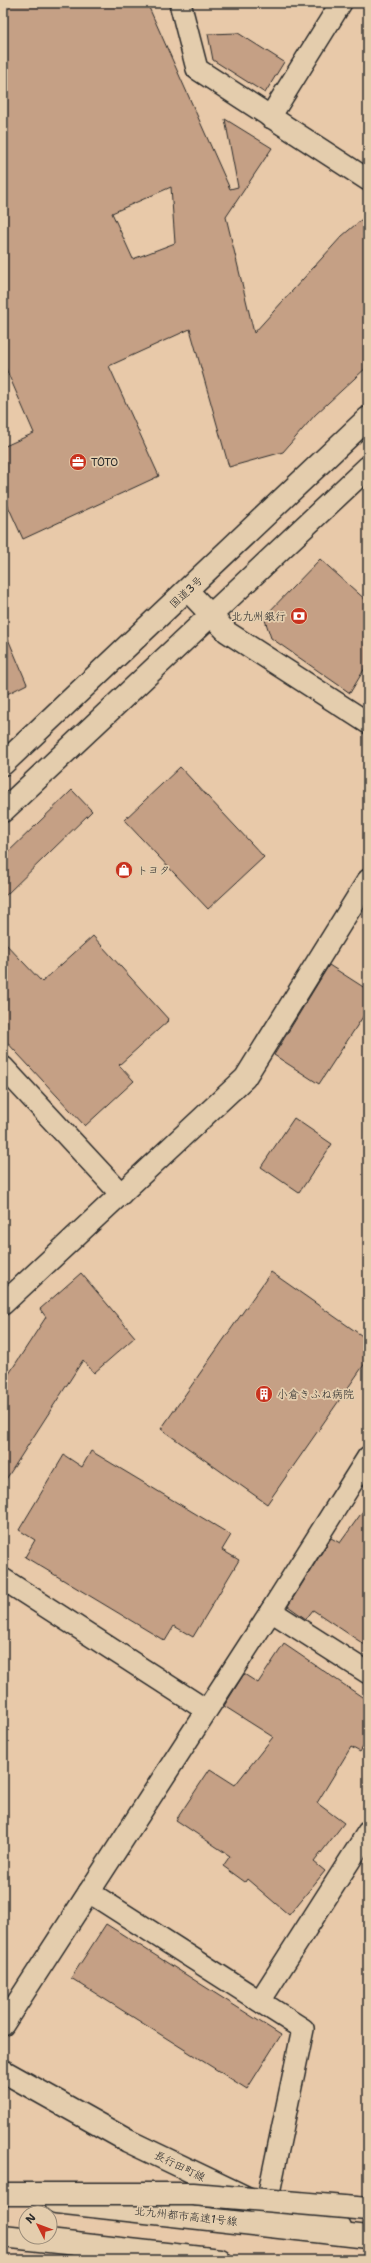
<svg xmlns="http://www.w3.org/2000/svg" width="371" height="2263" viewBox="0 0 371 2263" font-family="'Shantell Sans','Klee One',sans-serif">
	<rect width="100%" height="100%" fill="#e8c9a9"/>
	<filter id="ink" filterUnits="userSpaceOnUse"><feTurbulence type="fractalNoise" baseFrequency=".025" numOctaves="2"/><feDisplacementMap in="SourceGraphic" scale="8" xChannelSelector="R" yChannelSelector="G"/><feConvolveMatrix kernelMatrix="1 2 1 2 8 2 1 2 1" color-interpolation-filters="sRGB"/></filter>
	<g filter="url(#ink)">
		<!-- building -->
		<g fill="#c5a085" stroke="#2b2b2b" fill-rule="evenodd">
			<path d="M3 3H147L230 189 238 187 225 119 272 148 226 217 254 333 342 236 368 214V366L315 415 283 452 229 467 190 329 109 366 159 476 23 539 3 495V447L34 433 3 362ZM171 187 175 243 133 259 112 213Z"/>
			<path d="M238 33 284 62 265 93 213 60 208 34Z"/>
			<path d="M320 559 368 602V663L350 693 271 638 264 617Z"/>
			<path d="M3 627 27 684 3 696Z"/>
			<path d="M180 767 264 857 208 909 124 820Z"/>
			<path d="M72 790 92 811 3 898V857Z"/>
			<path d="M93 936 169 1020 119 1065 134 1081 85 1126 3 1038V941L42 982Z"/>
			<path d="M329 965 368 990V1009L319 1084 274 1055Z"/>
			<path d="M294 1118 332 1144 299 1193 261 1167Z"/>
			<path d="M271 1272 368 1340V1359L267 1504 161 1429Z"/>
			<path d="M81 1273 135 1337 94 1373 83 1360 3 1484V1383L46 1317 40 1309Z"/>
			<path d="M91 1451 231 1535 222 1550 239 1560 193 1637 174 1626 165 1641 25 1557 35 1540 19 1530 64 1455 82 1467Z"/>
			<path d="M368 1504V1647L313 1610 306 1619 288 1606 331 1538 340 1543Z"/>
			<path d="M284 1644 368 1701V1739L360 1752 351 1747 317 1803 344 1823 314 1862 325 1871 289 1915 247 1879 245 1882 223 1866 230 1856 176 1820 210 1769 235 1785 273 1737 224 1706 244 1674 258 1683Z"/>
			<path d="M106 1924 281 2035 247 2089 71 1978Z"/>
		</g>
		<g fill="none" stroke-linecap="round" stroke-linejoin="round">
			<defs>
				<g id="minor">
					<path d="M180 3 197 69 368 180"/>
					<path d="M270 117 341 3"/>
					<path d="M188 591 227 632 368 723"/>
					<path d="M3 1067 121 1194"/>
					<path d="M3 1304 245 1078 368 880"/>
					<path d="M3 1579 206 1710"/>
					<path d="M271 1611 368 1673"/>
					<path d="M89 1892 303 2029 266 2207"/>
					<path d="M260 2001 368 1832"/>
					<path d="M3 2025 271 1611 368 1457"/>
				</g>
				<path id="primary" d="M3 2071 128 2141 266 2207 340 2227"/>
				<g id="trunk">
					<path d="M3 764 368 418"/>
					<path d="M3 811 368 467"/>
				</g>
				<g id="motorway">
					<path d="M56 2202 368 2237"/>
					<path d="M3 2236 220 2260"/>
				</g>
			</defs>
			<!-- minor casing -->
			<use href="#minor" stroke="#2b2b2b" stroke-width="24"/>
			<!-- primary casing -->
			<use href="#primary" stroke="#2b2b2b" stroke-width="25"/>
			<!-- trunk casing -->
			<use href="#trunk" stroke="#2b2b2b" stroke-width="25"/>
			<!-- motorway casing -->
			<use href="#motorway" stroke="#2b2b2b" stroke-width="25"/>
			<!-- minor -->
			<use href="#minor" stroke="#e4cdad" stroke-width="21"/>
			<!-- primary -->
			<use href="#primary" stroke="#e4cdad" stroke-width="22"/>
			<!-- trunk -->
			<use href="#trunk" stroke="#e4cdad" stroke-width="22"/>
			<!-- motorway -->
			<use href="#motorway" stroke="#e4cdad" stroke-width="22"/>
			<defs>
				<path id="motorway-bridge" d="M3 2194H193L368 2209"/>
			</defs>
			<!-- motorway-bridge casing -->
			<use href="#motorway-bridge" stroke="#2b2b2b" stroke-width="25" stroke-linecap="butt"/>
			<!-- motorway-bridge -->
			<use href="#motorway-bridge" stroke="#e4cdad" stroke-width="22"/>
		</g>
	</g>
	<!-- icons -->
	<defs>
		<symbol id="office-disc" viewBox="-11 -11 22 22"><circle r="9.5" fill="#c8321e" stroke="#e4cdad"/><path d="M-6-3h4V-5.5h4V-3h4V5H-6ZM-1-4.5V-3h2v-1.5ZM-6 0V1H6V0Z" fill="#fff"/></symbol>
		<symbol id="bank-disc" viewBox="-11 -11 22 22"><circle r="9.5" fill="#c8321e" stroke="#e4cdad"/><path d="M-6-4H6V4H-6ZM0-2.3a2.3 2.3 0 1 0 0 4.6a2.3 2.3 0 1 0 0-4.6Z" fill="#fff"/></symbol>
		<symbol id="shop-disc" viewBox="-11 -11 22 22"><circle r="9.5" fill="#c8321e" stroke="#e4cdad"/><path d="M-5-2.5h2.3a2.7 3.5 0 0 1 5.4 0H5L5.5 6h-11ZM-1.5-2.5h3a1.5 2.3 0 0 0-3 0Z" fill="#fff"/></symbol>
		<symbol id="building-disc" viewBox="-11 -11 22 22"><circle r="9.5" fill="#c8321e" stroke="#e4cdad"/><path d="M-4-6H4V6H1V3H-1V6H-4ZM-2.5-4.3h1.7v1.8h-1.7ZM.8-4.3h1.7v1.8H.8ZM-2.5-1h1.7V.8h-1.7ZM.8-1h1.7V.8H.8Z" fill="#fff"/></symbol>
	</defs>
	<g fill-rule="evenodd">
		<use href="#office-disc" x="68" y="452" width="20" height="20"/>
		<use href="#bank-disc" x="289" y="606" width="20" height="20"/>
		<use href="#shop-disc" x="114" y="860" width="20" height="20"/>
		<use href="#building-disc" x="254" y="1384" width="20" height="20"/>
	</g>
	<g text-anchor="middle" stroke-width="3.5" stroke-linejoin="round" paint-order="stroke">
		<!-- poi labels -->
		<g font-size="11" fill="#2b2b2b" stroke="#e4cdad" text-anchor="start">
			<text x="91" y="466">TOTO</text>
			<text x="286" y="620" text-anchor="end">北九州銀行</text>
			<text x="137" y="874">トヨタ</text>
			<text x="277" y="1398">小倉きふね病院</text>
		</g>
		<!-- street labels -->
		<g font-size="11" fill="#2b2b2b" stroke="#e4cdad">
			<text transform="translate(186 592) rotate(-43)" y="4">国道3号</text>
			<text transform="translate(180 2166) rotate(26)" y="4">長行田町線</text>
			<text transform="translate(186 2216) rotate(6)" y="4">北九州都市高速1号線</text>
		</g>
	</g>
	<!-- margin -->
	<rect width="371" height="2263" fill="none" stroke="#e4cdad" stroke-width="16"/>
	<rect x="8" y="8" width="355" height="2247" fill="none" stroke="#2b2b2b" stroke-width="1.5" filter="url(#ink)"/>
	<!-- north arrow -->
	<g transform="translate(38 2225) rotate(312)"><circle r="19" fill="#e4cdad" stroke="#9a8c79"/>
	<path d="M0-3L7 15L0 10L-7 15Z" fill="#c8321e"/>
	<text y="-6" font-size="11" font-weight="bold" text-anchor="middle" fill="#2b2b2b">N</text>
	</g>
</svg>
